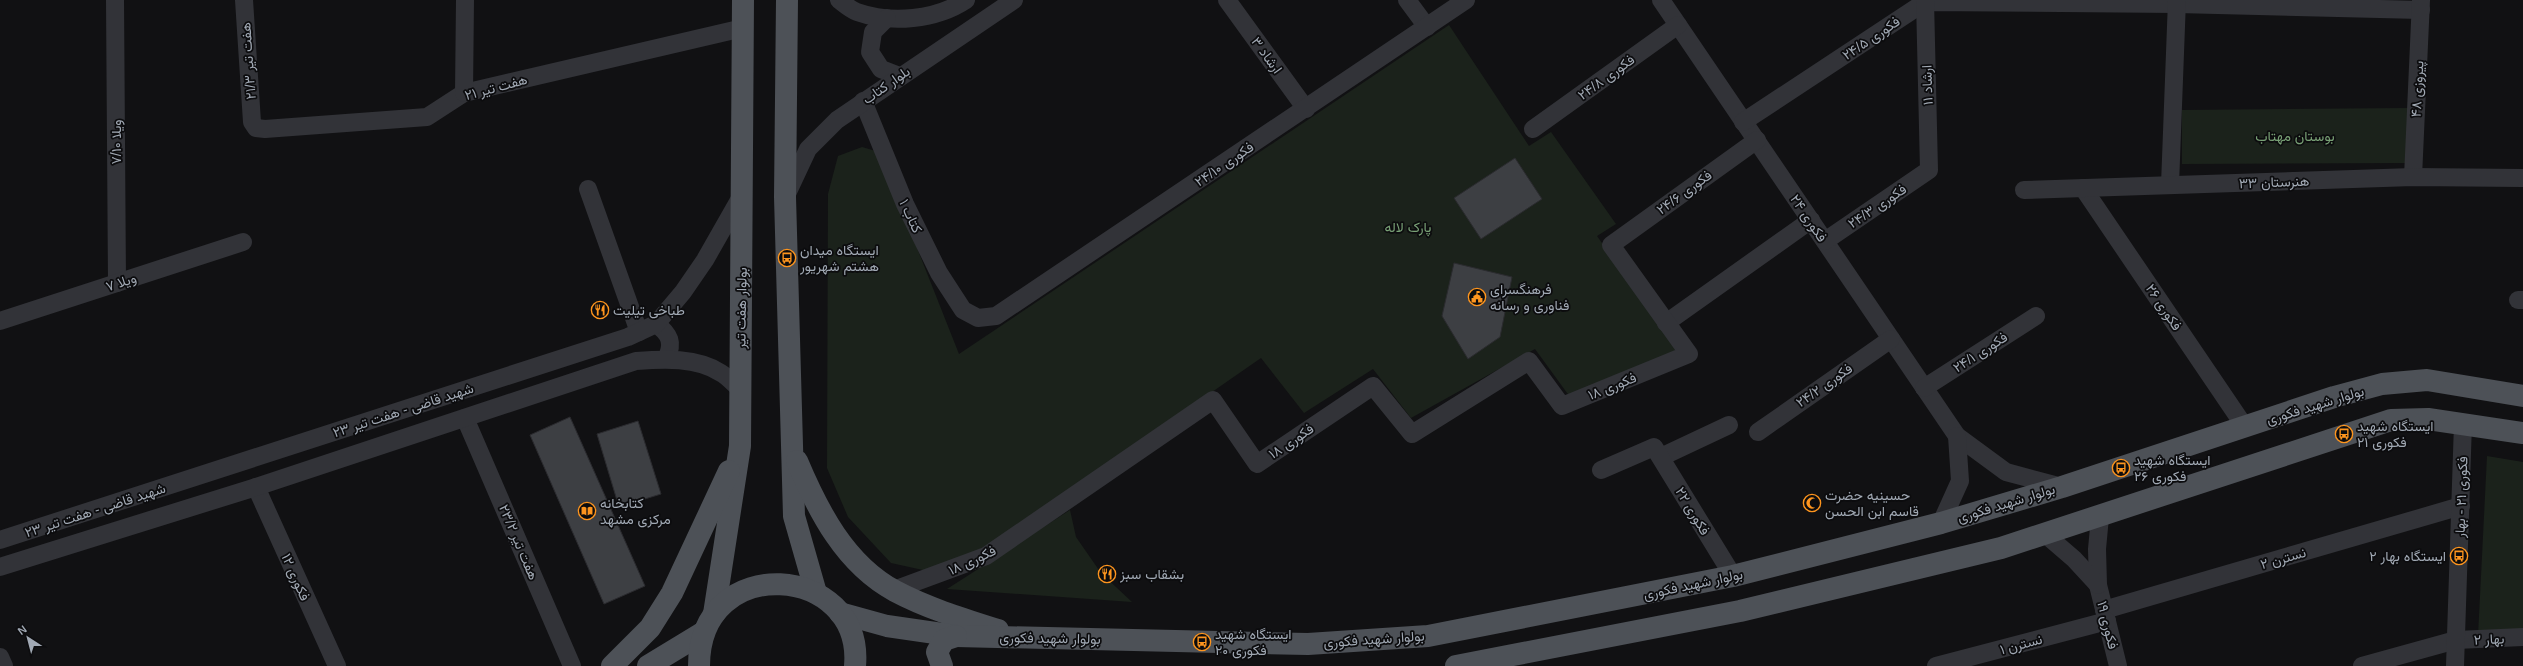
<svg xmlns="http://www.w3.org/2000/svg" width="2523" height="666" viewBox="0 0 2523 666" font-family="Helvetica,Vazirmatn,sans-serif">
	<rect width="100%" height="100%" fill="#111113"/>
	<!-- green -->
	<g fill="#1b221b">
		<path d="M1449 25 1529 146 1551 132 1616 224 1597 236 1677 350 1570 397 1535 349 1411 418 1373 369 1304 413 1261 358 983 551 932 572 891 563 848 517 827 468 828 194 838 156 862 147 879 152 959 354Z"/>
		<path d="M2408 108V163L2182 164V110Z"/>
		<path d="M2487 456 2523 462V633L2478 636Z"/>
		<path d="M1070 510 1076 537 1101 573 1132 602 947 589Z"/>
	</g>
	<!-- building -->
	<g fill="#3d3f43" stroke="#2b2b2f">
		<path d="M1515 158 1542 199 1481 239 1454 198Z"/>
		<path d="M1454 263 1512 277 1500 337 1468 359 1442 316Z"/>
		<path d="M570 417 645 586 604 604 530 435Z"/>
		<path d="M638 421 661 494 619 507 597 434Z"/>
	</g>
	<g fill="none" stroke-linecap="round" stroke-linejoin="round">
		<!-- minor -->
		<g stroke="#323338" stroke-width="18">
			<path d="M115 0 117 283"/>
			<path d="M244 0 252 122 256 128 265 129 427 117 464 93 743 28"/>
			<path d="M839 0C844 4 851 10 857 12 891 24 936 20 966 0"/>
			<path d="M1227 0 1306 109"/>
			<path d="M1407 0 1427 27"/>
			<path d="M1661 0 1957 436 2006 472 2062 487"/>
			<path d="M887 18 873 32 870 52 881 69 899 76"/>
			<path d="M464 93 465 0"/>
			<path d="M863 101 905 204 939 273 963 310 978 318 996 316 1466 0"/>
			<path d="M1743 122 1925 2 2177 4 2421 10"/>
			<path d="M1533 129 1678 25"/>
			<path d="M2413 177 2421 0"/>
			<path d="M2170 185 2177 0"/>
			<path d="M2083 188 2245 427"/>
			<path d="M588 189 639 332"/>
			<path d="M2024 190 2413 177 2523 178"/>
			<path d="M786 196 808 149 837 120 1014 0"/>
			<path d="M1825 241 1929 170 1925 0"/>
			<path d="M2518 300H2523"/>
			<path d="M0 321 243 242"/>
			<path d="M1666 323 1811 220"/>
			<path d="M656 324C670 334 674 343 666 359"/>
			<path d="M1924 388 2036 316"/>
			<path d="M465 418 572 666"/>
			<path d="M1758 432 1891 339"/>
			<path d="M1661 457 1729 425"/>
			<path d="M1601 470 1654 447 1733 576"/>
			<path d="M256 487 337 666"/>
			<path d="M2100 517 2097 549 2098 585 2118 666"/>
			<path d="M1941 523 1960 481 1957 436"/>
			<path d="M2045 534 2074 559 2098 585"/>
			<path d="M0 540 628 337 656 324 683 292 705 260 742 195"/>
			<path d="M0 567 256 487 636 361C663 359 697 357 721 373 728 377 734 384 740 389"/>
			<path d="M894 590 986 556 1213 400 1257 464 1373 386 1412 434 1529 361 1562 406 1689 354 1611 245 1757 140"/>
			<path d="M2104 610 2461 506"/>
			<path d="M0 657 4 666"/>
			<path d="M1936 666 2107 621"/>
			<path d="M2362 666 2456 640 2523 637"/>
			<path d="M2455 666 2463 423"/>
		</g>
		<!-- major -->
		<g stroke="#4d5157" stroke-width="22">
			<path d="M787 0 785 197 794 516 816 593"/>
			<path d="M797 461C818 511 845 564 895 591 927 608 963 619 998 630"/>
			<path d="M840 613 887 626 956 636 1308 644 1428 636 1733 576 1941 523 2062 487 2334 397 2382 384 2427 380 2523 396"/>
			<path d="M714 614 740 446 743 0"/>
			<path d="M612 666 650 628 672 593 729 471"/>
			<path d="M648 666 704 632"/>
			<path d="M699 666C699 550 864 564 855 666"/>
			<path d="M942 666 937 652 944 640 956 636"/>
			<path d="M1456 666 1740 611 2001 548 2391 420 2428 419 2523 433"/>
		</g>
	</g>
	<!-- icons -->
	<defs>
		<symbol id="bus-ring" viewBox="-11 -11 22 22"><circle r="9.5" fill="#0c0c0e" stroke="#fe951e" stroke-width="1.5"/><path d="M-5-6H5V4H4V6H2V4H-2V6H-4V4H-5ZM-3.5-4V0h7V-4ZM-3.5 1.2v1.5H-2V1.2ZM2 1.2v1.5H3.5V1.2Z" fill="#fe951e"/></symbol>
		<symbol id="civic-ring" viewBox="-11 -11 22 22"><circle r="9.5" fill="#0c0c0e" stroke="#fe951e" stroke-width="1.5"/><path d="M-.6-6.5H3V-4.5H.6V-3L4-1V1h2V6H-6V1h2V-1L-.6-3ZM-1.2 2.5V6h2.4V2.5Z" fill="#fe951e"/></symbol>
		<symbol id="restaurant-ring" viewBox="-11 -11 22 22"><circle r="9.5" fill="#0c0c0e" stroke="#fe951e" stroke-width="1.5"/><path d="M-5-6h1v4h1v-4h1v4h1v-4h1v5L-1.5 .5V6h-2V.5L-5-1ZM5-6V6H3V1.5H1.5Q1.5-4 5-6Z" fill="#fe951e"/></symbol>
		<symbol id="mosque-ring" viewBox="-11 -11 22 22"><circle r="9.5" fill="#0c0c0e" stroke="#fe951e" stroke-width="1.5"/><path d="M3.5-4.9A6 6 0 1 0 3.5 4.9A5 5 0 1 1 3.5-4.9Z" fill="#fe951e"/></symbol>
		<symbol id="library-ring" viewBox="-11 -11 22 22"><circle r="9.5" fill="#0c0c0e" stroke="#fe951e" stroke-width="1.5"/><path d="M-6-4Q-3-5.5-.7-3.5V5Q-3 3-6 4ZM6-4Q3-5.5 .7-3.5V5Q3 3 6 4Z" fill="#fe951e"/></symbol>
	</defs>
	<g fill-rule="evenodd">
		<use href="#bus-ring" x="777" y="248" width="20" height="20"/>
		<use href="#civic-ring" x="1467" y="287" width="20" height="20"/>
		<use href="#restaurant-ring" x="590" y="300" width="20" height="20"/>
		<use href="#bus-ring" x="2334" y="424" width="20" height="20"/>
		<use href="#bus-ring" x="2111" y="458" width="20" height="20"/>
		<use href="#mosque-ring" x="1802" y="493" width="20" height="20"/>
		<use href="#library-ring" x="577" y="501" width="20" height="20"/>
		<use href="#bus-ring" x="2449" y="546" width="20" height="20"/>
		<use href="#restaurant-ring" x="1097" y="564" width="20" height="20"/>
		<use href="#bus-ring" x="1192" y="632" width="20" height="20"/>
	</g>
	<g text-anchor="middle" stroke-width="3.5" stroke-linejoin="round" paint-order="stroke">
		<!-- street labels -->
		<g font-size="14" fill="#a1a9b4" stroke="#0c0c0e">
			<text transform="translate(1871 38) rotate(-34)" y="5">فکوری ۲۴/۵</text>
			<text transform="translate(1267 55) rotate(54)" y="5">ارشاد ۳</text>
			<text transform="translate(248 61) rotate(-94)" y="5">هفت تیر ۲۱/۳</text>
			<text transform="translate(1606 77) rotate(-36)" y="5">فکوری ۲۴/۸</text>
			<text transform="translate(886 85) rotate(-35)" y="5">بلوار کتاب</text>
			<text transform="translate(1927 85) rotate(-92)" y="5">ارشاد ۱۱</text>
			<text transform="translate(496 87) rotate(-15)" y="5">هفت تیر ۲۱</text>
			<text transform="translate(2417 89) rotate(-87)" y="5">پیروزی ۴۸</text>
			<text transform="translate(116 142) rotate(-90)" y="5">ویلا ۷/۱۰</text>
			<text transform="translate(1224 164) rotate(-34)" y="5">فکوری ۲۴/۱۰</text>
			<text transform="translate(2274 182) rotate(-2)" y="5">هنرستان ۳۳</text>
			<text transform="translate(1684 192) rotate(-36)" y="5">فکوری ۲۴/۶</text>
			<text transform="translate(1877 206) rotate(-34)" y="5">فکوری ۲۴/۳</text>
			<text transform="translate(911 216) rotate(65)" y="5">کتاب ۱</text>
			<text transform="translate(1809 218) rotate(56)" y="5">فکوری ۲۴</text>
			<text transform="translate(121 282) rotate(-18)" y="5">ویلا ۷</text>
			<text transform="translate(2164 307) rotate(56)" y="5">فکوری ۲۶</text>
			<text transform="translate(741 308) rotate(-89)" y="5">بولوار هفت تیر</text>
			<text transform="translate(1980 352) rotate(-33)" y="5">فکوری ۲۴/۱</text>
			<text transform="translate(1824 385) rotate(-35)" y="5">فکوری ۲۴/۲</text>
			<text transform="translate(1612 386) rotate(-22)" y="5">فکوری ١٨</text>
			<text transform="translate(2315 405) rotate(-17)" y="5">بولوار شهید فکوری</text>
			<text transform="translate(403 410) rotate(-18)" y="5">شهید قاضی - هفت تیر ۲۳</text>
			<text transform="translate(1291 441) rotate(-34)" y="5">فکوری ١٨</text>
			<text transform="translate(2461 497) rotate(-88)" y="5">فکوری ۲۱ - بهار</text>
			<text transform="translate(2006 503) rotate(-17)" y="5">بولوار شهید فکوری</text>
			<text transform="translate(95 510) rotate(-18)" y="5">شهید قاضی - هفت تیر ۲۳</text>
			<text transform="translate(1693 511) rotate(59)" y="5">فکوری ۲۲</text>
			<text transform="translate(519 542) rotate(67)" y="5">هفت تیر ۲۳/۲</text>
			<text transform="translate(2283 558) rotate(-16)" y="5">نسترن ۲</text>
			<text transform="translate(972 560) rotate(-25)" y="5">فکوری ١٨</text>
			<text transform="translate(296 577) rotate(66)" y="5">فکوری ۱۲</text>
			<text transform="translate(1693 584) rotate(-12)" y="5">بولوار شهید فکوری</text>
			<text transform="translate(2108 625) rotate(76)" y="5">فکوری ۱۹</text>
			<text transform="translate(1050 638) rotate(1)" y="5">بولوار شهید فکوری</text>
			<text transform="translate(1374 639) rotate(-4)" y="5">بولوار شهید فکوری</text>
			<text transform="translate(2489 639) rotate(-3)" y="5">بهار ٢</text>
			<text transform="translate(2021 644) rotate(-15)" y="5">نسترن ۱</text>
		</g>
		<!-- park labels -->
		<g font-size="14" fill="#79a176" stroke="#0c0c0e">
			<text x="2295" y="141">بوستان مهتاب</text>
			<text x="1408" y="232">پارک لاله</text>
		</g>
		<!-- poi labels -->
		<g font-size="14" fill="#a1a9b4" stroke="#0c0c0e" text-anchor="start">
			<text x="800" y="255">ایستگاه میدان<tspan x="800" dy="16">هشتم شهریور</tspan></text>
			<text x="1490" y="294">فرهنگسرای<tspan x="1490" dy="16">فناوری و رسانه</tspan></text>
			<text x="613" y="315">طباخی تیلیت</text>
			<text x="2357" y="431">ایستگاه شهید<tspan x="2357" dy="16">فکوری ۲۱</tspan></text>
			<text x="2134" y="465">ایستگاه شهید<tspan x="2134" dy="16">فکوری ۲۶</tspan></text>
			<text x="1825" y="500">حسینیه حضرت<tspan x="1825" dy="16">قاسم ابن الحسن</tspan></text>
			<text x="600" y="508">کتابخانه<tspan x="600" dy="16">مرکزی مشهد</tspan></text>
			<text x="2446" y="561" text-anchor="end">ایستگاه بهار ۲</text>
			<text x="1120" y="579">بشقاب سبز</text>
			<text x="1215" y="639">ایستگاه شهید<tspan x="1215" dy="16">فکوری ۲۰</tspan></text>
		</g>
	</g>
	<!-- north arrow -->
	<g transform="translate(28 638) rotate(324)" stroke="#0c0c0e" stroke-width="3" paint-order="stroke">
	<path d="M0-3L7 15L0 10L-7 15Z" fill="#a1a9b4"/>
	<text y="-6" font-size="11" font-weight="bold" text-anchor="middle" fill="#a1a9b4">N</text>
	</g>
</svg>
